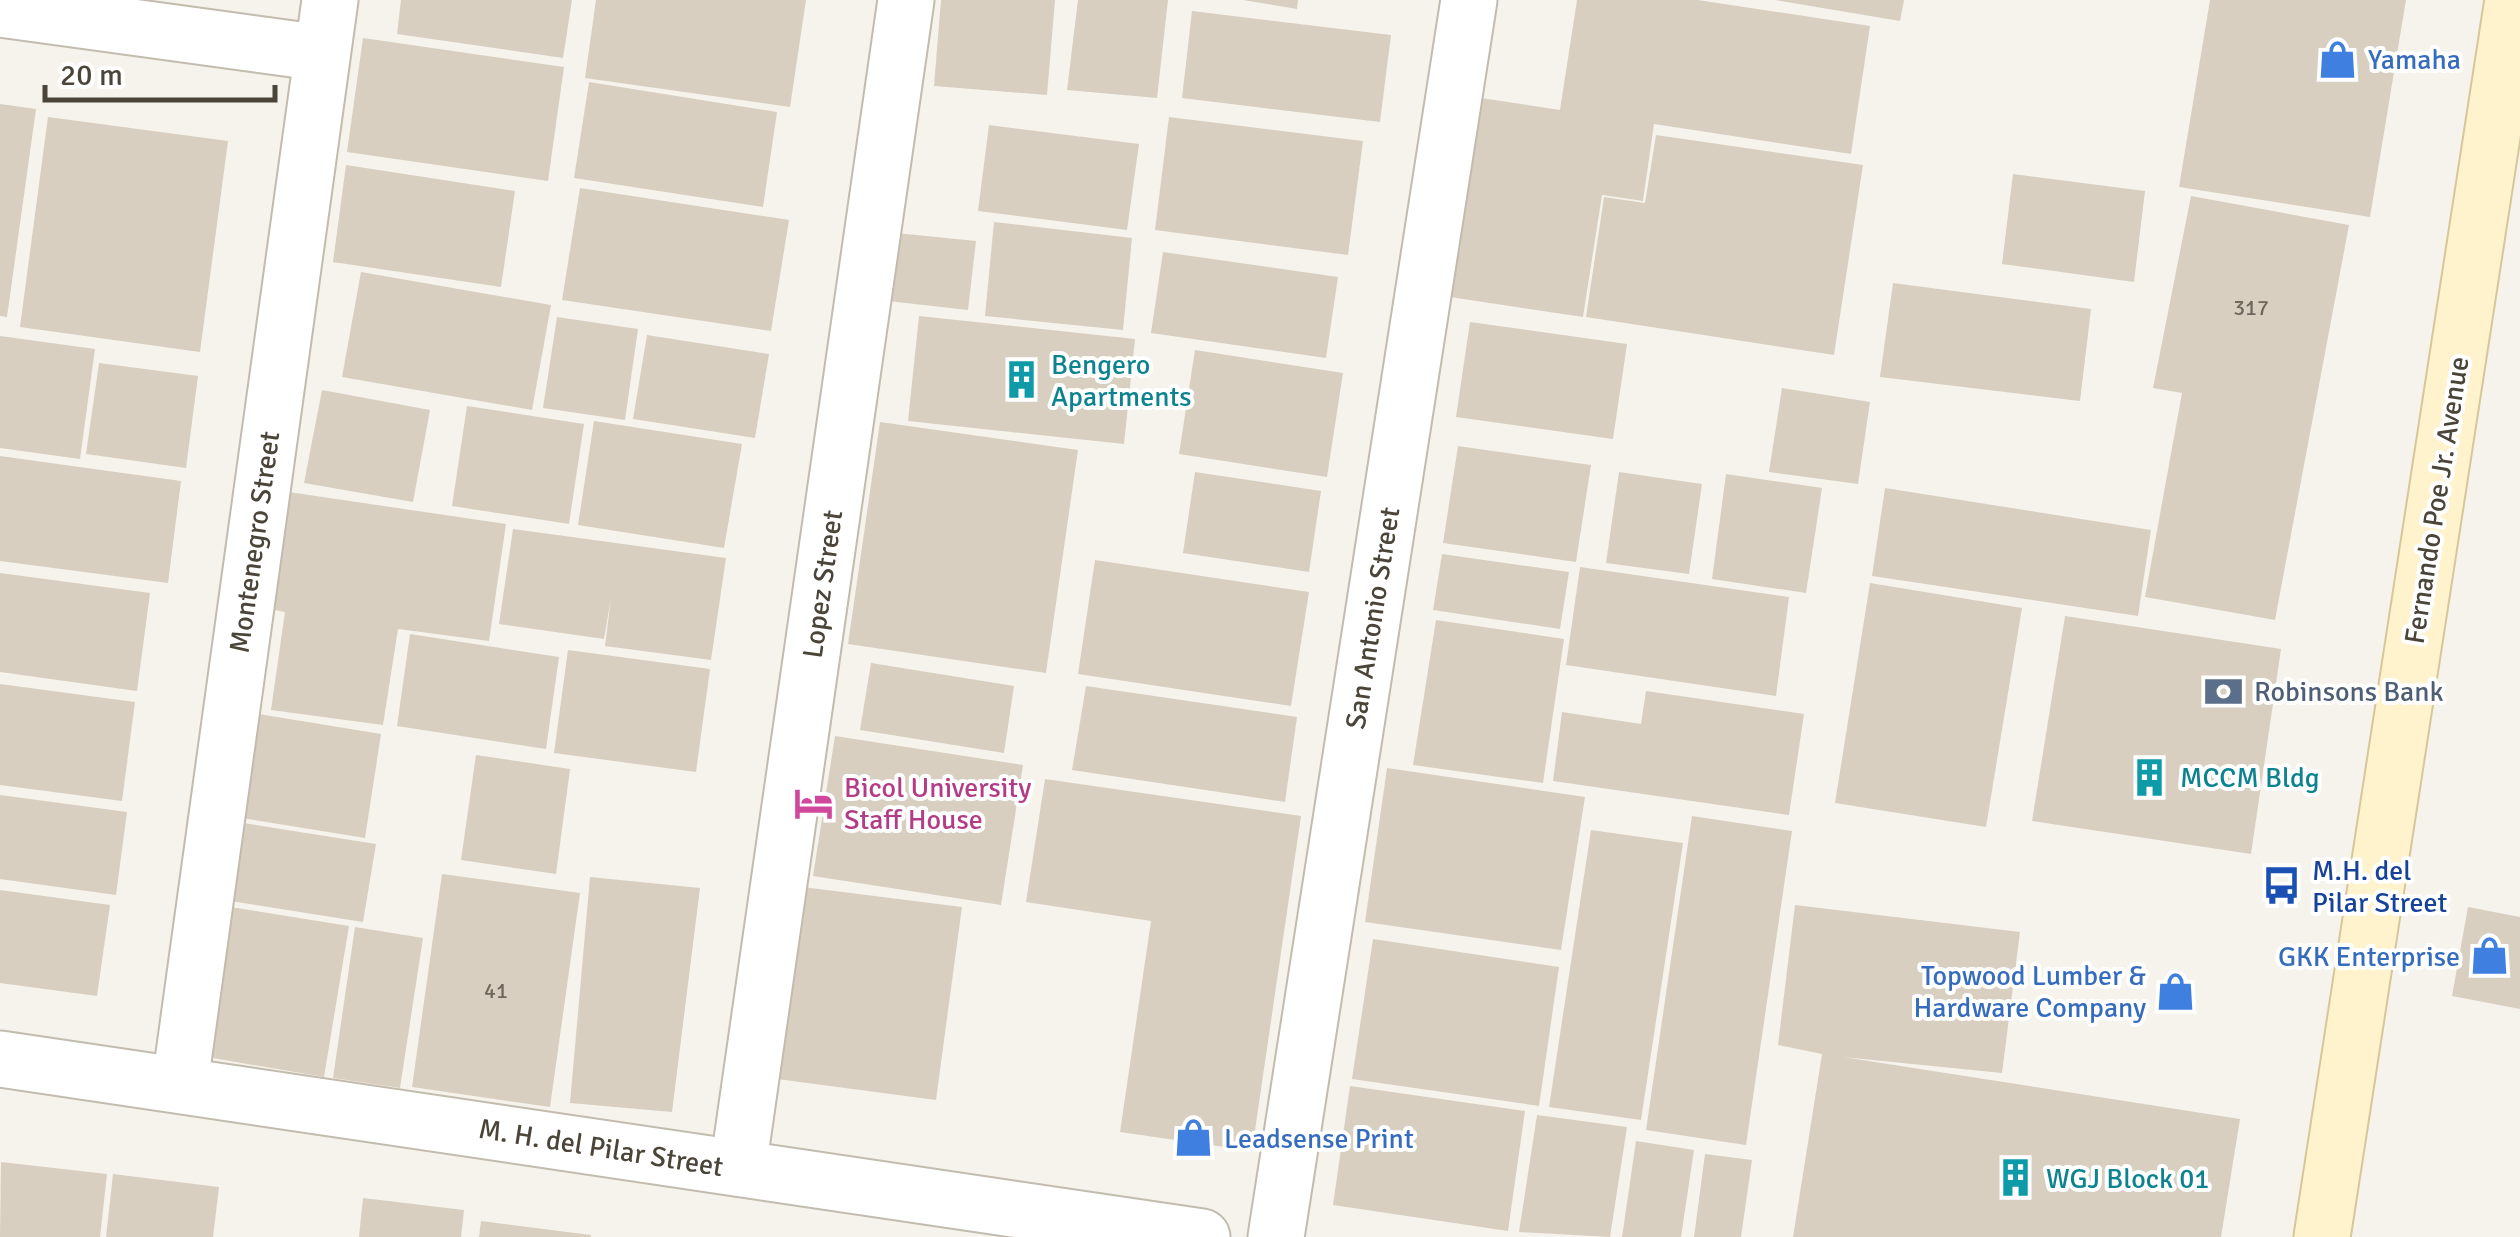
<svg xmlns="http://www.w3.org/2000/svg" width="2520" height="1237" viewBox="0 0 2520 1237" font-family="Signika,sans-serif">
	<rect width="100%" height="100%" fill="#f6f3ec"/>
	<!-- building -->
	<g fill="#d8cfc1">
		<path d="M401 0H572L563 58 397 34Z"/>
		<path d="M596 0H806L790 107 585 78Z"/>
		<path d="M941 0H1055L1047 95 934 86Z"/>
		<path d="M1078 0H1168L1157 98 1067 90Z"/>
		<path d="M1243 0H1298L1297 9Z"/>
		<path d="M1577 0H1698L1870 26 1851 154 1654 124 1643 201 1602 195 1583 317 1450 297 1481 98 1560 110Z"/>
		<path d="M1775 0H1904L1900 21Z"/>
		<path d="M2210 0H2406L2370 217 2179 187Z"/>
		<path d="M1192 11 1391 35 1380 122 1182 98Z"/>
		<path d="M363 38 564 67 548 181 347 152Z"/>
		<path d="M589 82 777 112 763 207 574 178Z"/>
		<path d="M0 104 36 109 7 317 0 316Z"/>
		<path d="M48 117 228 141 200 352 20 327Z"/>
		<path d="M1169 117 1363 141 1348 255 1155 230Z"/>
		<path d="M989 125 1139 144 1127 230 978 211Z"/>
		<path d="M1656 135 1863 165 1834 355 1586 317 1604 197 1645 203Z"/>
		<path d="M346 165 515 191 501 287 333 262Z"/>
		<path d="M2013 174 2145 191 2134 282 2002 264Z"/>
		<path d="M580 188 789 220 771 331 562 300Z"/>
		<path d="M2191 196 2349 225 2275 620 2145 597 2182 393 2153 388Z"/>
		<path d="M994 222 1132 238 1123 330 985 316Z"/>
		<path d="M896 233 976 241 968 310 888 301Z"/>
		<path d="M1163 252 1338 277 1326 358 1151 333Z"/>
		<path d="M361 272 551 305 532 410 342 377Z"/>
		<path d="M1893 283 2091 309 2080 401 1880 377Z"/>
		<path d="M919 316 1135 339 1124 444 908 421Z"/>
		<path d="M557 317 638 329 625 420 543 408Z"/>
		<path d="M1470 322 1627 344 1613 439 1456 417Z"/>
		<path d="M647 335 769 354 755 438 633 419Z"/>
		<path d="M0 336 95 349 80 459 0 448Z"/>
		<path d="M1195 350 1343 373 1327 477 1179 454Z"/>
		<path d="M99 363 198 376 186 468 86 454Z"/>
		<path d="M1782 388 1870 402 1858 484 1769 472Z"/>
		<path d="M322 390 430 410 413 502 304 483Z"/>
		<path d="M467 406 584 424 569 524 452 506Z"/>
		<path d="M594 421 742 444 724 548 578 525Z"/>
		<path d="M880 422 1078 450 1046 673 848 644Z"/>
		<path d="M1458 446 1591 465 1576 562 1443 543Z"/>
		<path d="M0 456 181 481 168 583 0 561Z"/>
		<path d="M1195 472 1321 491 1309 572 1183 553Z"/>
		<path d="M1619 472 1702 484 1689 574 1606 563Z"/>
		<path d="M1726 474 1822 488 1806 593 1712 579Z"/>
		<path d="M1885 488 2151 530 2138 616 1872 576Z"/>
		<path d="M282 491 506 524 489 641 398 629 383 725 271 710 285 612 264 608Z"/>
		<path d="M513 529 726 558 711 660 605 646 611 598 604 639 499 624Z"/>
		<path d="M1442 554 1569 572 1560 629 1433 610Z"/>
		<path d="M1095 560 1309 592 1291 706 1078 674Z"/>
		<path d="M1580 567 1789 597 1776 696 1566 665Z"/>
		<path d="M0 573 150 593 137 691 0 672Z"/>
		<path d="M1870 583 2022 608 1986 827 1835 803Z"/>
		<path d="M2065 616 2281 649 2251 854 2032 821Z"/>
		<path d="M1436 620 1564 639 1543 783 1413 765Z"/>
		<path d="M410 634 559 657 546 749 397 726Z"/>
		<path d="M568 650 710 669 696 772 554 753Z"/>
		<path d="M871 663 1014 686 1004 753 860 730Z"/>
		<path d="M0 684 135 702 122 801 0 785Z"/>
		<path d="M1086 686 1297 717 1285 802 1072 770Z"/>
		<path d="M1646 691 1804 714 1789 815 1553 781 1562 712 1641 724Z"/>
		<path d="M246 712 381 734 365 838 230 816Z"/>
		<path d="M835 736 1023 765 1001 905 813 876Z"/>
		<path d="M476 755 570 769 556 874 461 860Z"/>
		<path d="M1387 768 1585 797 1561 950 1365 922Z"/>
		<path d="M1045 779 1301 816 1252 1151 1120 1132 1151 921 1026 902Z"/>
		<path d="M0 795 127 812 116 895 0 879Z"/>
		<path d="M1692 816 1792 831 1746 1145 1646 1130Z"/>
		<path d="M237 822 376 844 363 922 224 900Z"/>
		<path d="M1591 830 1683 843 1641 1120 1549 1107Z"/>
		<path d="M442 874 580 893 550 1107 412 1087Z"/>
		<path d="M590 877 700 888 672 1112 570 1103Z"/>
		<path d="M803 887 962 907 936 1100 777 1079Z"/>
		<path d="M0 890 110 905 97 996 0 983Z"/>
		<path d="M218 905 349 926 324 1077 195 1055Z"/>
		<path d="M1795 905 2020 932 2002 1073 1843 1057 2240 1119 2221 1237H1793L1822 1054 1778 1045Z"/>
		<path d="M2468 907 2520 917V1009L2452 996Z"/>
		<path d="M355 927 423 938 400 1088 333 1078Z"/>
		<path d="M1373 939 1559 967 1539 1106 1352 1079Z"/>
		<path d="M1350 1086 1525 1111 1508 1231 1333 1205Z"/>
		<path d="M1537 1115 1627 1127 1610 1237 1519 1232Z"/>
		<path d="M1636 1141 1694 1150 1681 1237H1622Z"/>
		<path d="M1705 1154 1752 1160 1741 1237H1694Z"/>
		<path d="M1 1162 107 1174 100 1237H0Z"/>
		<path d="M113 1174 219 1187 213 1237H106Z"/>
		<path d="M363 1198 464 1210 461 1237H359Z"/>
		<path d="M481 1221 591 1235V1237H479Z"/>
	</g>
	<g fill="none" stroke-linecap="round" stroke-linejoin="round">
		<defs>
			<g id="minor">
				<path d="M0 9 322 53"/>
				<path d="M180 1083 330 0"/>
				<path d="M738 1168 906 0"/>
				<path d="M1276 1237 1469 0"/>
			</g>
			<path id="tertiary" d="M0 1059 1202 1237"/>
			<path id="secondary" d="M2322 1237 2513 0"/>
		</defs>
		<!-- minor casing -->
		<use href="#minor" stroke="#c2bbae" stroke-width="59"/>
		<!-- tertiary casing -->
		<use href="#tertiary" stroke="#c2bbae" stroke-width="59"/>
		<!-- secondary casing -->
		<use href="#secondary" stroke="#d6c79b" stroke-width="59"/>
		<!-- minor -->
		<use href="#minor" stroke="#fff" stroke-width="55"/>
		<!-- tertiary -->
		<use href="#tertiary" stroke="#fff" stroke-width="55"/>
		<!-- secondary -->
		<use href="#secondary" stroke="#fff3cd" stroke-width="55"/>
	</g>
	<!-- icons -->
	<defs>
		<symbol id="shop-bare" viewBox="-9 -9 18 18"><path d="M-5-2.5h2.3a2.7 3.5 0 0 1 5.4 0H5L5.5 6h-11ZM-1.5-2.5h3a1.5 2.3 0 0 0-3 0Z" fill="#3f7fe0" stroke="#fff" stroke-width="2.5" paint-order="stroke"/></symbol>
		<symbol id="building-bare" viewBox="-9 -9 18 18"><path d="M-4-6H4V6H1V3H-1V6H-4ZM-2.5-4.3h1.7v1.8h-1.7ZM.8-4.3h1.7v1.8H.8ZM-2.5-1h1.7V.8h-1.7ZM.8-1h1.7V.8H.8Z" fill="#0f9aa8" stroke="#fff" stroke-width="2.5" paint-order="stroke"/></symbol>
		<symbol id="bank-bare" viewBox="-9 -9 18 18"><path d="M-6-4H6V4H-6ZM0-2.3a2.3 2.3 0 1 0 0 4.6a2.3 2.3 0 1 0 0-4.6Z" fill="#5c6f8a" stroke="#fff" stroke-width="2.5" paint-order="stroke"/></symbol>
		<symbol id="hotel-bare" viewBox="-9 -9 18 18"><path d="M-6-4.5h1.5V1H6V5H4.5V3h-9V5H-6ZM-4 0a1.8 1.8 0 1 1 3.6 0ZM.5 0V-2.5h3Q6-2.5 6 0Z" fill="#d1479c" stroke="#fff" stroke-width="2.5" paint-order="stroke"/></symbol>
		<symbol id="bus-bare" viewBox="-9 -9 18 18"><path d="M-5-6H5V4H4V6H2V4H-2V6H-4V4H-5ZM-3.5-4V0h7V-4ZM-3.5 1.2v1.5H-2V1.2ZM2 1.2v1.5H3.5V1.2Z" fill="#1a4fb4" stroke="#fff" stroke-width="2.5" paint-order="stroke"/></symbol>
	</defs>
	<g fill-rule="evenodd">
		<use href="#shop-bare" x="2310" y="32" width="55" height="55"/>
		<use href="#building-bare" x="994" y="352" width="55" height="55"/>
		<use href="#bank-bare" x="2196" y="664" width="55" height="55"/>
		<use href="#building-bare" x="2122" y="750" width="55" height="55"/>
		<use href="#hotel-bare" x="786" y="776" width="55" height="55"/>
		<use href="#bus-bare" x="2254" y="858" width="55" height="55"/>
		<use href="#shop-bare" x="2462" y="928" width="55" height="55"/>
		<use href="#shop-bare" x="2148" y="964" width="55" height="55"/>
		<use href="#shop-bare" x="1166" y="1110" width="55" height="55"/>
		<use href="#building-bare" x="1988" y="1150" width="55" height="55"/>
	</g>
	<g text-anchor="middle" stroke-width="8" stroke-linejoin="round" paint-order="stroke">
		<!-- number labels -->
		<g font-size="22" fill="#6e675b">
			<text x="2251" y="315">317</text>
			<text x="496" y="998">41</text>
		</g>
		<!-- shop labels -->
		<g font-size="28" fill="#366cbe" stroke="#fff" text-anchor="start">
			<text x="2368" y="69">Yamaha</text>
			<text x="2460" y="966" text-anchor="end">GKK Enterprise</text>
			<text x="2146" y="985" text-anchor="end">Topwood Lumber &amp;<tspan x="2146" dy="32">Hardware Company</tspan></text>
			<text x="1224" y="1148">Leadsense Print</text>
		</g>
		<!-- culture labels -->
		<g font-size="28" fill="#0d838f" stroke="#fff" text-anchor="start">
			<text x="1051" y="374">Bengero<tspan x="1051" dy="32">Apartments</tspan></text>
			<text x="2180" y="787">MCCM Bldg</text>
			<text x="2046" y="1188">WGJ Block 01</text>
		</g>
		<!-- street labels -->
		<g font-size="28" fill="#4b4439" stroke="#fff">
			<text transform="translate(2436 500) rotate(-81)" y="10">Fernando Poe Jr. Avenue</text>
			<text transform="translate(254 542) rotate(-82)" y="10">Montenegro Street</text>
			<text transform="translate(822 584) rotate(-82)" y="10">Lopez Street</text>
			<text transform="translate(1372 618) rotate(-81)" y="10">San Antonio Street</text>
			<text transform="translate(601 1147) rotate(9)" y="10">M. H. del Pilar Street</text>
		</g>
		<!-- service labels -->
		<g font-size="28" fill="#4e5e75" stroke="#fff" text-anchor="start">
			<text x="2254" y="701">Robinsons Bank</text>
		</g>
		<!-- hotel labels -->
		<g font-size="28" fill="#b23c85" stroke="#fff" text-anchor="start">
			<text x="844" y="797">Bicol University<tspan x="844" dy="32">Staff House</tspan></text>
		</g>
		<!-- transit labels -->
		<g font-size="28" fill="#164399" stroke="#fff" text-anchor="start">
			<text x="2312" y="880">M.H. del<tspan x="2312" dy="32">Pilar Street</tspan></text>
		</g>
	</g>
	<!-- scale -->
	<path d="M45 85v15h230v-15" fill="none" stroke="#4b4439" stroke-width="5"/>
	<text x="60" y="85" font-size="30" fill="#4b4439" stroke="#ffffff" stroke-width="8" paint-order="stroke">20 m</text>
</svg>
